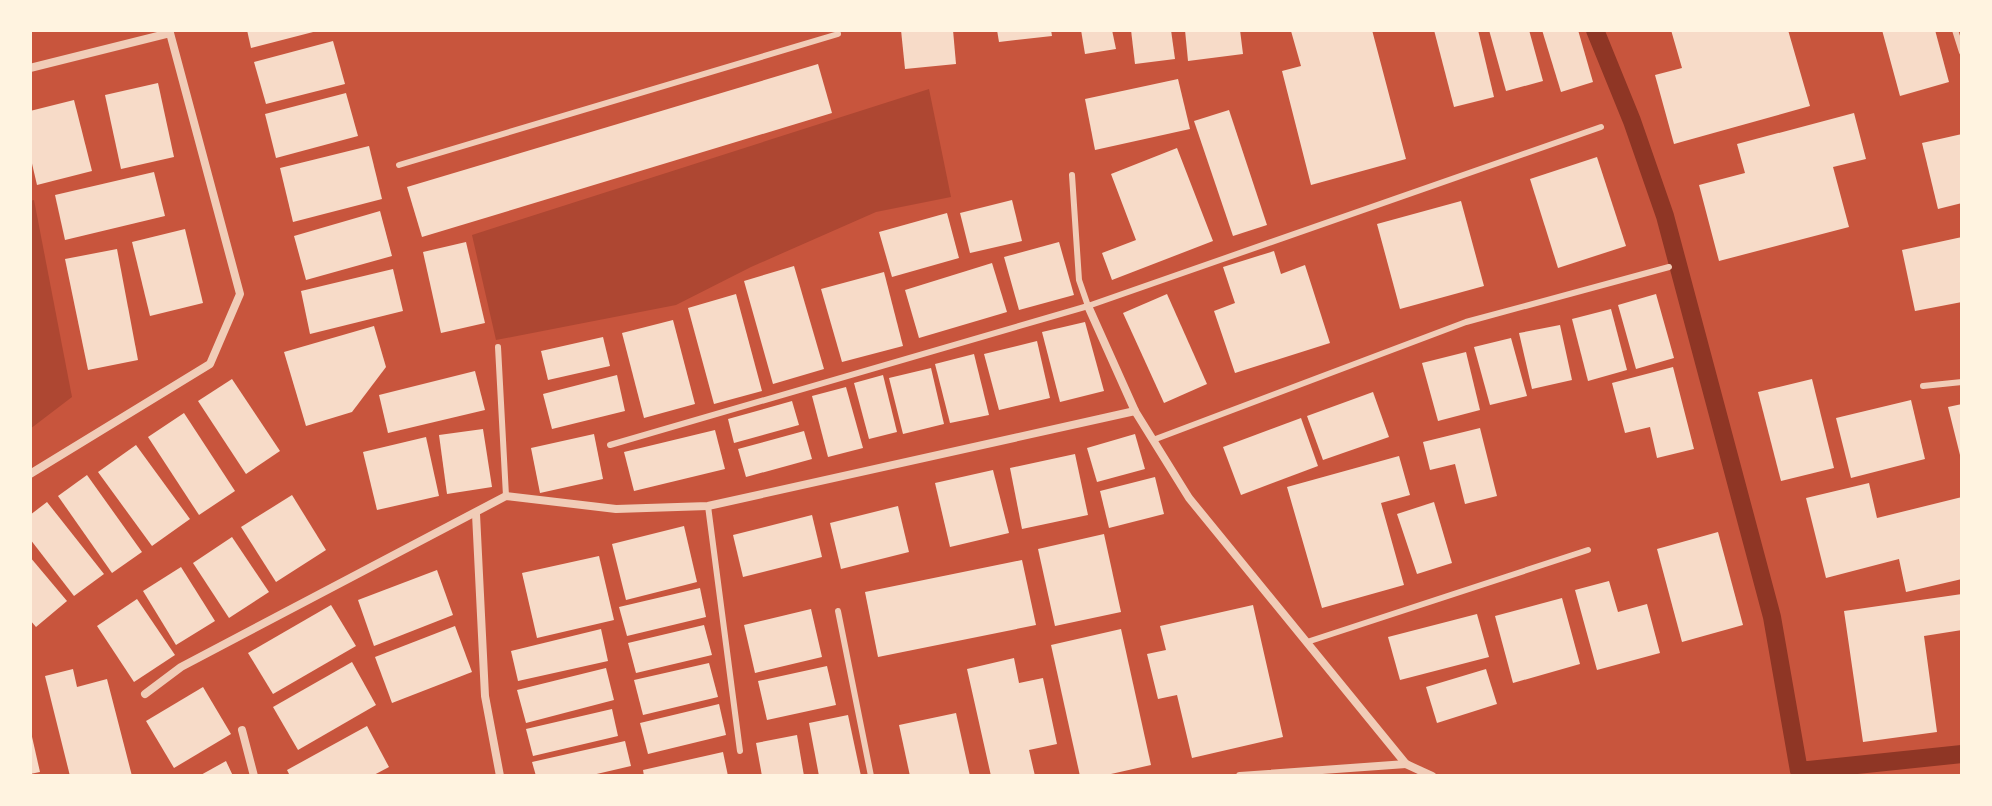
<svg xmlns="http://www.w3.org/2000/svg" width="1992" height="806" viewBox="0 0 1992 806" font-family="'Source Sans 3',sans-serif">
	<rect width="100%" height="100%" fill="#c8553d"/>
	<!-- green -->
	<g fill="#ae4732">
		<path d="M929 89 951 197 876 212 751 267 676 305 496 340 472 235Z"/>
		<path d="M34 200 72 397 30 429V201Z"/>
	</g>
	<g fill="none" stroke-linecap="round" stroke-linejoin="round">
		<!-- stream -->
		<path stroke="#8f3625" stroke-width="18" d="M1595 30 1632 121 1665 216 1772 617 1799 771 1962 754"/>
	</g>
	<!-- building -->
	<g fill="#f7dbc8">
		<path d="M247 30H317V31L251 48Z"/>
		<path d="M901 30H953L956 64 905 69Z"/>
		<path d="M997 30H1051L1052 36 999 42Z"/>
		<path d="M1081 30H1112L1116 49 1085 54Z"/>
		<path d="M1131 30H1171L1175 59 1135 64Z"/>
		<path d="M1185 30H1240L1243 54 1188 61Z"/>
		<path d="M1372 30 1406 159 1311 185 1282 71 1301 66 1291 31Z"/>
		<path d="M1434 30H1478L1494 97 1454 107Z"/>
		<path d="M1489 30H1529L1543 81 1506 91Z"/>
		<path d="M1542 30H1578L1593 82 1561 92Z"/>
		<path d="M1671 30H1788L1810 106 1674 144 1655 75 1682 68Z"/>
		<path d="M1882 30H1935L1949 82 1900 96Z"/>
		<path d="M333 41 345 84 266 104 254 62Z"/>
		<path d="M818 64 832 113 422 237 407 187Z"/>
		<path d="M1178 79 1190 129 1095 150 1085 99Z"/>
		<path d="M158 83 174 157 121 169 105 95Z"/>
		<path d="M346 93 358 136 276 158 265 114Z"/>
		<path d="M74 100 92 171 37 185 30 155V111Z"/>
		<path d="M1229 110 1267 225 1233 236 1194 121Z"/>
		<path d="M1854 113 1866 159 1833 167 1849 227 1719 261 1699 185 1745 173 1737 144Z"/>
		<path d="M1962 134V203L1938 209 1922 143Z"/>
		<path d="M369 146 382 199 293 222 280 168Z"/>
		<path d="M1177 148 1213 241 1112 280 1102 253 1136 240 1111 174Z"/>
		<path d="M1597 157 1626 246 1558 268 1530 179Z"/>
		<path d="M154 172 165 216 65 240 55 195Z"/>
		<path d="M1012 200 1022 241 970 253 960 213Z"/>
		<path d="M1461 201 1484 286 1400 309 1377 224Z"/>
		<path d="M380 211 392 256 306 280 294 236Z"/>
		<path d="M947 213 959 258 892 277 879 232Z"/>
		<path d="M185 229 203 303 150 316 132 242Z"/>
		<path d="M1962 237V302L1915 311 1902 250Z"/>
		<path d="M466 242 485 323 441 333 423 252Z"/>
		<path d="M1059 242 1074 295 1019 310 1004 257Z"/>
		<path d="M117 249 138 360 88 370 65 259Z"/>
		<path d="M1274 251 1281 274 1305 265 1330 343 1235 373 1214 311 1235 303 1223 267Z"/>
		<path d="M992 263 1007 312 919 338 905 290Z"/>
		<path d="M794 266 824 369 773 384 744 281Z"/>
		<path d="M393 269 403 311 310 334 301 291Z"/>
		<path d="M884 272 903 346 842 362 821 289Z"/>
		<path d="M736 294 762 391 714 404 688 308Z"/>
		<path d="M1167 294 1207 384 1164 403 1123 313Z"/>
		<path d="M1656 294 1674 358 1636 369 1618 305Z"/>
		<path d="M1611 309 1627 370 1588 381 1572 319Z"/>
		<path d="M673 320 695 404 644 418 622 333Z"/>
		<path d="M1085 322 1104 391 1060 402 1042 332Z"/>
		<path d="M1560 325 1572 380 1532 389 1519 333Z"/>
		<path d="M374 326 386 367 352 412 306 426 284 352Z"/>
		<path d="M603 337 610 366 548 380 541 351Z"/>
		<path d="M1511 338 1527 396 1490 405 1474 347Z"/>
		<path d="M1037 341 1050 398 999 410 984 354Z"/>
		<path d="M1466 352 1480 410 1438 421 1422 363Z"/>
		<path d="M974 354 989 415 950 423 935 364Z"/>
		<path d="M1673 367 1694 449 1657 458 1650 427 1625 433 1612 383Z"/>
		<path d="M931 368 944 424 903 434 889 378Z"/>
		<path d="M475 371 485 410 388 433 379 395Z"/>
		<path d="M617 375 625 411 552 429 543 394Z"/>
		<path d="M883 375 897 432 869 439 854 383Z"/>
		<path d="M232 379 280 451 246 474 198 401Z"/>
		<path d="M1812 379 1834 468 1781 481 1758 392Z"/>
		<path d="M846 387 863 448 828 457 812 396Z"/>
		<path d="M1373 392 1389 437 1323 460 1307 416Z"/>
		<path d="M1911 400 1925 459 1851 478 1836 418Z"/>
		<path d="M792 401 799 425 734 443 728 419Z"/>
		<path d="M1962 404V458L1961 459 1948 407Z"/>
		<path d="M184 413 235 491 199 515 148 437Z"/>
		<path d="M1301 418 1318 466 1241 495 1223 447Z"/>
		<path d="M1480 428 1497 496 1465 504 1455 464 1430 470 1423 442Z"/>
		<path d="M483 429 492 487 447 494 439 435Z"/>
		<path d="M715 430 725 469 634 491 624 452Z"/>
		<path d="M804 431 812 459 746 477 738 449Z"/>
		<path d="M594 434 603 479 540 493 531 448Z"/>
		<path d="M1135 434 1145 469 1097 482 1087 448Z"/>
		<path d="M426 437 439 496 377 510 363 452Z"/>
		<path d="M136 445 190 519 152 546 98 472Z"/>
		<path d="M1075 454 1088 515 1022 529 1010 468Z"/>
		<path d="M1399 456 1410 495 1381 503 1404 585 1322 608 1287 487Z"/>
		<path d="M993 470 1009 533 950 547 935 483Z"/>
		<path d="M87 475 142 552 112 573 58 496Z"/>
		<path d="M1155 477 1164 514 1109 528 1100 491Z"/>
		<path d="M1869 483 1877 518 1962 497V579L1906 592 1899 559 1826 578 1806 498Z"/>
		<path d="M292 495 326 550 276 582 241 527Z"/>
		<path d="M47 502 104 574 74 596 30 539V515Z"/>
		<path d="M1434 502 1452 563 1417 574 1397 514Z"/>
		<path d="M898 506 909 552 841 569 830 523Z"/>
		<path d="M812 515 822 557 743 577 733 535Z"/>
		<path d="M684 526 697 582 626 600 612 544Z"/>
		<path d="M1718 532 1743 625 1682 642 1657 549Z"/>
		<path d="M1104 534 1121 612 1055 626 1038 549Z"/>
		<path d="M232 537 269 592 229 618 193 563Z"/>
		<path d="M599 556 614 620 537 638 522 573Z"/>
		<path d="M30 557 67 601 36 627 30 620Z"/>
		<path d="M1022 560 1036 625 878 657 865 592Z"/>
		<path d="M181 567 215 621 176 645 143 591Z"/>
		<path d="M437 570 453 615 374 646 358 600Z"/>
		<path d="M1609 581 1618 612 1647 604 1660 653 1597 670 1575 590Z"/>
		<path d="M700 588 706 617 627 636 619 607Z"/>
		<path d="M1962 594V630L1924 636 1937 732 1863 742 1844 611Z"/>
		<path d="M1562 598 1580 664 1513 683 1495 616Z"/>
		<path d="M137 599 175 655 134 682 97 626Z"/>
		<path d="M331 605 356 646 273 694 248 653Z"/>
		<path d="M1253 605 1283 737 1192 758 1177 695 1158 699 1147 654 1166 650 1160 626Z"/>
		<path d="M811 609 822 657 755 673 744 625Z"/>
		<path d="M1477 614 1489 657 1400 680 1388 637Z"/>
		<path d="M704 625 712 655 636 673 628 643Z"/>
		<path d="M455 626 472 672 392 703 375 657Z"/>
		<path d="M601 629 608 661 518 681 511 651Z"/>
		<path d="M1121 629 1151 765 1102 776H1080L1051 645Z"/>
		<path d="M1014 658 1019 683 1043 678 1057 744 1029 750 1035 776H991L967 669Z"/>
		<path d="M352 662 376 705 298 750 273 707Z"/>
		<path d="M709 663 718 697 643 715 634 680Z"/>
		<path d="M827 666 836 705 767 720 758 681Z"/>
		<path d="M606 668 614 700 526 723 517 690Z"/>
		<path d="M73 669 77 687 107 679 132 776H70L45 676Z"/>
		<path d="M1486 669 1497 704 1437 723 1426 687Z"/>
		<path d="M203 687 231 734 174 768 146 721Z"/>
		<path d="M719 704 726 735 648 754 640 723Z"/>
		<path d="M612 709 618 736 533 756 526 729Z"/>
		<path d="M956 713 970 776H910L899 725Z"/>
		<path d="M848 715 861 776H819L809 723Z"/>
		<path d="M367 726 389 767 372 776H290L287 770Z"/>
		<path d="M30 728 40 772 30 774Z"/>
		<path d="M797 735 804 776H762L756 743Z"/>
		<path d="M625 741 631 766 588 776H536L532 762Z"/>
		<path d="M723 752 728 776H644L643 770Z"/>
		<path d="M226 761 233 776H199Z"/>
	</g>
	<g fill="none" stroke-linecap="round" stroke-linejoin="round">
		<!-- service -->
		<g stroke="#f1ccb7" stroke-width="6">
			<path d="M1955 30 1962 52"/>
			<path d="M399 165 838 34 837 30"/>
			<path d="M1072 175 1079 280 1088 306"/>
			<path d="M498 347 506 496"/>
			<path d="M1923 386 1962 382"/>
			<path d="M1153 440 1466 322 1669 267"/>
			<path d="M610 445 1088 306 1601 127"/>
			<path d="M708 506 740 751"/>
			<path d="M838 611 871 776"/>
			<path d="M1307 642 1588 550"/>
		</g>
		<!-- minor -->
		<g stroke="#f1ccb7" stroke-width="8">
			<path d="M30 68 170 33 240 294 210 364 30 474"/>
			<path d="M1088 306 1135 411 1189 498 1406 764 1432 776"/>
			<path d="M476 514 485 696 500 776"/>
			<path d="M145 694 181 667 506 496 616 509 708 506 1135 411"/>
			<path d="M242 730 254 776"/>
			<path d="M1240 776 1406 764"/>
		</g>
	</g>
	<!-- border -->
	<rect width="1992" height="806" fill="none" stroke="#fff3e0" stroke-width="64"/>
</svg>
